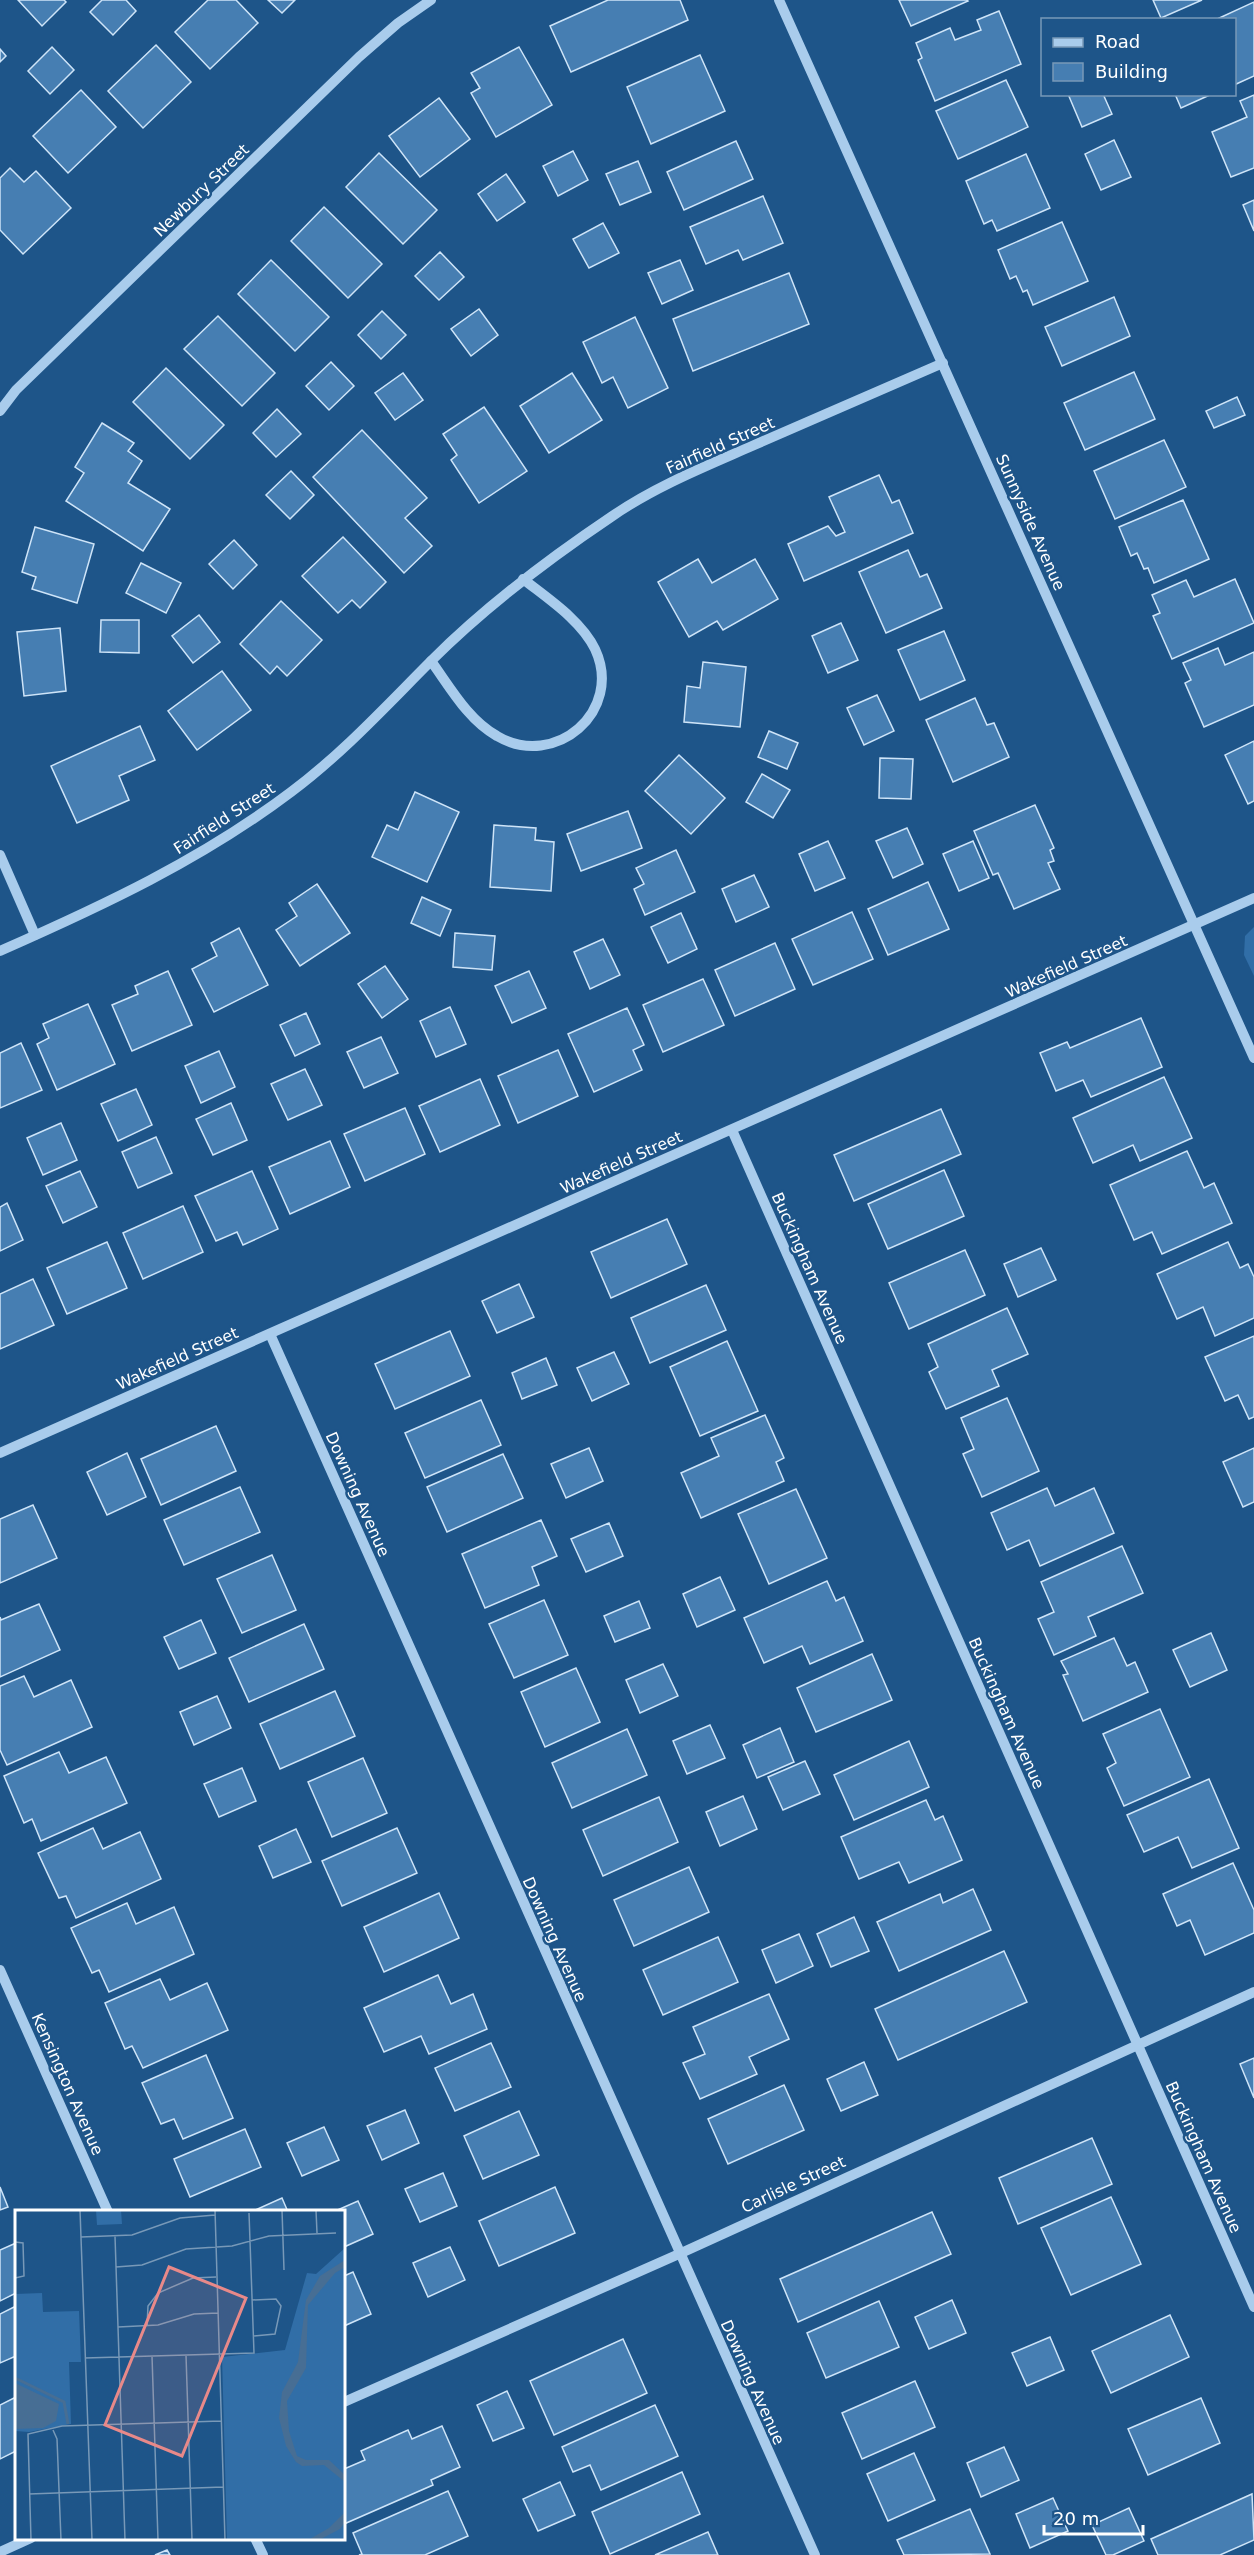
<svg xmlns="http://www.w3.org/2000/svg" width="1254" height="2555" viewBox="0 0 1254 2555" font-family="'DejaVu Sans',sans-serif">
	<rect width="100%" height="100%" fill="#1e5589"/>
	<!-- green -->
	<path fill="#316ea7" d="M1254 927V976L1244 955 1245 936Z"/>
	<!-- building -->
	<g fill="#467eb2" stroke="#cee4f8" stroke-width="1.5">
		<path d="M18 0H64L66 2 42 26Z"/>
		<path d="M102 0H126L136 11 113 35 90 12Z"/>
		<path d="M208 0H236L258 23 210 69 175 32Z"/>
		<path d="M268 0H295L282 13Z"/>
		<path d="M608 0H680L688 20 571 72 550 26Z"/>
		<path d="M899 0H967L968 1 911 26Z"/>
		<path d="M1153 0H1202L1161 18Z"/>
		<path d="M1254 2V76L1234 85V20H1215Z"/>
		<path d="M999 11 1021 64 935 101 918 60 922 58 916 43 950 28 955 40 981 30 977 20Z"/>
		<path d="M156 45 191 82 143 128 108 91Z"/>
		<path d="M52 47 74 70 50 94 28 71Z"/>
		<path d="M519 47 552 105 496 137 471 93 480 88 471 73Z"/>
		<path d="M0 49 6 56 0 62Z"/>
		<path d="M700 55 725 111 651 144 627 87Z"/>
		<path d="M1006 80 1028 127 958 159 936 111Z"/>
		<path d="M81 90 116 127 68 173 33 136Z"/>
		<path d="M1068 94H1103L1112 114 1082 127Z"/>
		<path d="M1175 94H1212L1181 108Z"/>
		<path d="M1254 95V168L1231 177 1212 132 1247 117 1240 101Z"/>
		<path d="M439 98 470 139 420 177 389 136Z"/>
		<path d="M1114 140 1131 177 1101 190 1085 154Z"/>
		<path d="M736 141 753 179 684 210 667 172Z"/>
		<path d="M573 151 588 180 558 196 543 166Z"/>
		<path d="M379 153 437 210 403 244 346 187Z"/>
		<path d="M1026 154 1050 208 997 231 992 220 984 224 966 181Z"/>
		<path d="M638 161 651 192 620 205 606 174Z"/>
		<path d="M10 168 24 182 36 171 71 208 23 254 0 230V178Z"/>
		<path d="M506 174 525 202 497 221 478 194Z"/>
		<path d="M763 196 783 243 743 260 738 250 706 264 690 227Z"/>
		<path d="M1254 200V231L1243 205Z"/>
		<path d="M324 207 382 264 348 298 291 241Z"/>
		<path d="M1062 222 1088 281 1033 305 1027 290 1023 292 1016 276 1010 279 998 250Z"/>
		<path d="M603 223 619 253 589 268 573 239Z"/>
		<path d="M440 252 464 277 439 300 415 276Z"/>
		<path d="M271 260 329 317 295 351 238 294Z"/>
		<path d="M680 260 693 290 662 304 648 273Z"/>
		<path d="M789 273 809 324 693 371 673 319Z"/>
		<path d="M1114 297 1130 336 1062 366 1045 327Z"/>
		<path d="M479 309 498 335 471 356 451 329Z"/>
		<path d="M382 311 406 335 381 359 358 335Z"/>
		<path d="M218 316 275 373 242 406 184 349Z"/>
		<path d="M635 317 668 388 628 408 613 377 602 383 583 342Z"/>
		<path d="M331 362 354 386 329 410 306 386Z"/>
		<path d="M166 368 224 425 190 459 133 402Z"/>
		<path d="M1134 372 1155 419 1085 450 1064 403Z"/>
		<path d="M403 373 423 400 395 420 375 393Z"/>
		<path d="M572 373 602 420 549 453 520 406Z"/>
		<path d="M1237 397 1245 415 1214 428 1206 411Z"/>
		<path d="M484 407 527 471 479 503 451 460 457 455 443 434Z"/>
		<path d="M277 409 301 434 276 457 253 433Z"/>
		<path d="M102 423 134 443 128 451 142 461 128 483 170 509 143 551 66 501 84 473 75 467Z"/>
		<path d="M362 430 427 498 405 518 432 546 404 573 313 477Z"/>
		<path d="M1164 440 1186 487 1115 519 1094 471Z"/>
		<path d="M291 471 314 495 290 519 266 495Z"/>
		<path d="M879 475 892 503 899 500 913 533 804 581 788 544 828 526 836 536 845 532 829 497Z"/>
		<path d="M1183 500 1209 559 1154 583 1148 568 1144 569 1137 553 1131 556 1119 527Z"/>
		<path d="M35 527 94 544 77 603 32 589 36 577 22 572Z"/>
		<path d="M343 537 386 582 360 608 352 600 338 613 302 576Z"/>
		<path d="M234 540 257 565 233 589 209 564Z"/>
		<path d="M908 550 920 577 927 574 942 608 886 633 859 572Z"/>
		<path d="M698 559 712 583 755 559 778 599 723 630 717 621 689 637 658 582Z"/>
		<path d="M141 563 181 583 166 613 126 593Z"/>
		<path d="M1235 579 1254 623 1172 659 1153 616 1160 613 1152 595 1186 580 1194 597Z"/>
		<path d="M281 601 322 640 287 676 277 666 270 674 240 644Z"/>
		<path d="M199 615 220 642 193 663 172 636Z"/>
		<path d="M101 620H139V653L100 652Z"/>
		<path d="M841 623 858 660 828 673 812 636Z"/>
		<path d="M60 628 66 691 24 696 17 632Z"/>
		<path d="M944 631 965 680 920 700 898 650Z"/>
		<path d="M1218 648 1225 665 1254 652V705L1204 727 1185 683 1191 680 1183 663Z"/>
		<path d="M703 662 746 667 740 727 684 722 687 686 700 688Z"/>
		<path d="M222 671 251 710 197 750 168 711Z"/>
		<path d="M877 695 894 731 864 745 847 708Z"/>
		<path d="M975 698 987 725 994 723 1009 757 953 782 926 720Z"/>
		<path d="M140 726 155 760 119 776 129 800 77 823 51 766Z"/>
		<path d="M769 731 798 743 787 769 758 757Z"/>
		<path d="M1254 741V801L1248 804 1225 755Z"/>
		<path d="M679 755 725 798 691 834 645 791Z"/>
		<path d="M880 758 913 759 911 799 879 798Z"/>
		<path d="M762 774 790 790 773 818 746 802Z"/>
		<path d="M415 792 459 812 427 882 372 857 387 825 398 830Z"/>
		<path d="M1035 805 1054 848 1050 850 1054 861 1048 863 1060 889 1014 909 998 873 993 875 974 831Z"/>
		<path d="M628 811 642 848 581 871 567 834Z"/>
		<path d="M494 825 536 828 535 840 554 842 551 891 490 887Z"/>
		<path d="M907 828 923 864 893 878 876 841Z"/>
		<path d="M828 841 845 878 815 891 799 854Z"/>
		<path d="M973 841 989 878 959 891 943 854Z"/>
		<path d="M676 850 695 892 645 915 634 889 644 884 636 868Z"/>
		<path d="M754 875 769 907 736 922 722 889Z"/>
		<path d="M928 882 949 929 888 955 868 909Z"/>
		<path d="M317 884 350 933 300 966 276 930 297 916 289 903Z"/>
		<path d="M422 897 451 910 440 936 411 923Z"/>
		<path d="M852 912 873 959 813 985 792 939Z"/>
		<path d="M681 913 697 949 668 963 651 927Z"/>
		<path d="M239 928 268 985 214 1012 192 969 217 956 211 943Z"/>
		<path d="M455 933 495 936 492 970 453 967Z"/>
		<path d="M603 939 620 975 590 989 574 952Z"/>
		<path d="M775 943 795 989 735 1016 715 970Z"/>
		<path d="M385 966 408 999 382 1018 358 984Z"/>
		<path d="M168 971 192 1025 132 1051 112 1005 138 994 135 986Z"/>
		<path d="M529 971 546 1008 512 1023 495 986Z"/>
		<path d="M703 979 724 1025 663 1052 643 1005Z"/>
		<path d="M88 1004 115 1064 57 1090 37 1044 49 1038 43 1024Z"/>
		<path d="M450 1007 466 1044 436 1057 420 1021Z"/>
		<path d="M627 1008 644 1045 633 1050 642 1070 594 1092 568 1034Z"/>
		<path d="M306 1013 320 1044 295 1056 280 1025Z"/>
		<path d="M1141 1018 1162 1067 1091 1097 1083 1080 1056 1091 1040 1053 1067 1042 1070 1048Z"/>
		<path d="M381 1037 398 1073 364 1088 347 1052Z"/>
		<path d="M21 1043 42 1090 0 1108V1053Z"/>
		<path d="M558 1050 578 1096 518 1123 498 1076Z"/>
		<path d="M219 1051 235 1087 201 1103 185 1066Z"/>
		<path d="M305 1069 322 1105 288 1120 271 1084Z"/>
		<path d="M1164 1077 1192 1138 1140 1161 1133 1145 1093 1163 1073 1118Z"/>
		<path d="M480 1079 500 1125 440 1152 419 1106Z"/>
		<path d="M136 1089 152 1125 118 1141 101 1104Z"/>
		<path d="M231 1103 247 1140 213 1155 196 1119Z"/>
		<path d="M405 1108 425 1154 365 1181 344 1134Z"/>
		<path d="M941 1109 961 1154 854 1201 834 1155Z"/>
		<path d="M61 1123 77 1160 43 1175 27 1138Z"/>
		<path d="M156 1137 172 1173 138 1188 122 1152Z"/>
		<path d="M330 1141 350 1187 290 1214 269 1167Z"/>
		<path d="M1187 1151 1204 1188 1214 1183 1232 1223 1162 1254 1152 1232 1134 1240 1110 1185Z"/>
		<path d="M944 1170 964 1216 888 1249 868 1204Z"/>
		<path d="M80 1171 97 1207 63 1223 46 1186Z"/>
		<path d="M252 1171 278 1229 243 1245 237 1232 216 1241 195 1196Z"/>
		<path d="M7 1203 23 1240 0 1251V1207Z"/>
		<path d="M183 1206 203 1252 143 1279 123 1233Z"/>
		<path d="M667 1219 687 1264 611 1298 591 1252Z"/>
		<path d="M107 1242 127 1288 67 1314 47 1268Z"/>
		<path d="M1228 1242 1240 1268 1248 1264 1254 1277V1318L1215 1336 1203 1307 1177 1319 1157 1274Z"/>
		<path d="M1041 1248 1056 1280 1018 1297 1004 1264Z"/>
		<path d="M965 1250 985 1295 909 1329 889 1283Z"/>
		<path d="M33 1279 54 1325 0 1349V1294Z"/>
		<path d="M519 1284 534 1317 497 1333 482 1301Z"/>
		<path d="M706 1285 726 1330 650 1363 631 1318Z"/>
		<path d="M1007 1308 1028 1354 992 1370 999 1386 946 1409 929 1372 938 1367 928 1344Z"/>
		<path d="M450 1331 470 1376 395 1409 375 1364Z"/>
		<path d="M1254 1336V1417L1249 1419 1238 1395 1225 1401 1205 1357Z"/>
		<path d="M727 1341 758 1411 700 1436 670 1367Z"/>
		<path d="M614 1352 629 1384 592 1401 577 1368Z"/>
		<path d="M546 1358 557 1385 522 1399 512 1373Z"/>
		<path d="M1007 1398 1039 1471 982 1497 963 1454 974 1449 961 1418Z"/>
		<path d="M481 1400 501 1445 425 1478 405 1433Z"/>
		<path d="M765 1415 784 1458 776 1462 784 1481 701 1518 681 1473 719 1456 711 1438Z"/>
		<path d="M216 1426 236 1471 161 1505 141 1459Z"/>
		<path d="M589 1448 603 1481 566 1498 551 1464Z"/>
		<path d="M1254 1448V1502L1243 1507 1223 1462Z"/>
		<path d="M127 1453 146 1497 107 1515 87 1472Z"/>
		<path d="M503 1454 523 1498 447 1532 427 1487Z"/>
		<path d="M240 1487 260 1532 184 1565 164 1520Z"/>
		<path d="M1047 1488 1055 1506 1094 1488 1114 1533 1040 1566 1029 1540 1007 1550 991 1513Z"/>
		<path d="M796 1489 827 1558 769 1584 738 1514Z"/>
		<path d="M33 1505 57 1558 0 1583V1519Z"/>
		<path d="M541 1520 557 1556 532 1567 539 1585 485 1608 462 1554Z"/>
		<path d="M609 1523 623 1556 586 1572 571 1539Z"/>
		<path d="M1122 1546 1143 1593 1088 1617 1096 1636 1054 1655 1038 1619 1054 1612 1041 1582Z"/>
		<path d="M272 1555 296 1610 242 1633 217 1579Z"/>
		<path d="M720 1577 735 1610 697 1627 683 1594Z"/>
		<path d="M827 1581 836 1601 844 1597 863 1641 810 1664 802 1646 764 1663 744 1618Z"/>
		<path d="M544 1600 568 1655 514 1678 489 1624Z"/>
		<path d="M639 1601 650 1628 615 1642 604 1616Z"/>
		<path d="M39 1604 60 1650 0 1677V1617L1 1620Z"/>
		<path d="M201 1620 216 1653 179 1669 164 1637Z"/>
		<path d="M304 1624 324 1669 249 1702 229 1658Z"/>
		<path d="M1211 1633 1227 1670 1190 1687 1173 1650Z"/>
		<path d="M1114 1638 1127 1666 1135 1662 1148 1692 1083 1721 1063 1675 1068 1674 1061 1661Z"/>
		<path d="M872 1654 892 1700 816 1732 797 1688Z"/>
		<path d="M663 1664 678 1696 640 1713 626 1680Z"/>
		<path d="M576 1668 600 1722 545 1747 521 1692Z"/>
		<path d="M24 1676 34 1697 71 1680 92 1727 7 1765 0 1750V1686Z"/>
		<path d="M335 1691 355 1736 280 1769 260 1724Z"/>
		<path d="M217 1696 231 1728 194 1745 180 1712Z"/>
		<path d="M1160 1709 1190 1777 1124 1806 1107 1768 1116 1763 1103 1734Z"/>
		<path d="M710 1725 725 1758 687 1774 673 1741Z"/>
		<path d="M780 1728 794 1762 757 1778 743 1745Z"/>
		<path d="M627 1729 647 1775 572 1808 552 1763Z"/>
		<path d="M909 1741 929 1787 854 1820 834 1775Z"/>
		<path d="M59 1752 69 1773 106 1757 127 1803 41 1841 32 1819 24 1823 4 1776Z"/>
		<path d="M363 1758 387 1813 332 1837 308 1782Z"/>
		<path d="M805 1761 820 1794 783 1810 768 1777Z"/>
		<path d="M242 1768 256 1801 219 1817 204 1784Z"/>
		<path d="M1209 1779 1239 1848 1192 1868 1178 1837 1144 1852 1127 1815Z"/>
		<path d="M743 1796 757 1829 720 1846 706 1812Z"/>
		<path d="M659 1797 678 1842 603 1876 583 1830Z"/>
		<path d="M926 1800 935 1820 943 1816 962 1860 909 1883 899 1862 859 1879 841 1837Z"/>
		<path d="M93 1828 103 1849 140 1832 161 1879 76 1918 66 1896 59 1898 38 1853Z"/>
		<path d="M397 1828 417 1873 342 1906 322 1861Z"/>
		<path d="M296 1829 311 1862 273 1878 259 1846Z"/>
		<path d="M1233 1863 1254 1910V1933L1205 1955 1190 1920 1177 1926 1163 1894Z"/>
		<path d="M689 1867 709 1912 634 1946 614 1900Z"/>
		<path d="M973 1889 991 1930 899 1971 877 1922 940 1894 943 1903Z"/>
		<path d="M439 1893 459 1938 384 1972 364 1927Z"/>
		<path d="M127 1903 136 1924 174 1907 194 1954 109 1992 99 1970 92 1973 71 1928Z"/>
		<path d="M854 1917 869 1951 831 1967 817 1934Z"/>
		<path d="M799 1934 813 1966 776 1983 762 1950Z"/>
		<path d="M718 1937 738 1982 663 2015 643 1970Z"/>
		<path d="M1004 1951 1027 2002 898 2060 875 2009Z"/>
		<path d="M438 1975 451 2004 473 1994 487 2029 429 2054 421 2036 384 2052 364 2008Z"/>
		<path d="M160 1979 170 2000 207 1983 228 2030 143 2068 132 2046 125 2049 105 2003Z"/>
		<path d="M769 1994 789 2039 749 2057 757 2074 700 2099 683 2063 705 2054 693 2027Z"/>
		<path d="M491 2043 511 2087 455 2111 435 2068Z"/>
		<path d="M206 2055 233 2118 183 2139 174 2119 161 2124 142 2083Z"/>
		<path d="M1254 2058V2098L1240 2064Z"/>
		<path d="M864 2062 878 2095 841 2111 827 2079Z"/>
		<path d="M784 2085 804 2130 728 2164 708 2119Z"/>
		<path d="M405 2110 419 2143 382 2160 367 2126Z"/>
		<path d="M519 2111 539 2155 483 2179 464 2136Z"/>
		<path d="M324 2127 339 2160 302 2176 287 2143Z"/>
		<path d="M245 2129 261 2167 190 2197 174 2159Z"/>
		<path d="M1092 2138 1112 2184 1018 2224 999 2178Z"/>
		<path d="M443 2173 457 2206 420 2222 405 2189Z"/>
		<path d="M0 2187 8 2207 0 2210Z"/>
		<path d="M555 2187 575 2233 499 2266 479 2221Z"/>
		<path d="M1111 2197 1141 2264 1071 2295 1041 2228Z"/>
		<path d="M282 2198 288 2212H251Z"/>
		<path d="M358 2201 373 2234 344 2247V2212H333Z"/>
		<path d="M932 2212 951 2254 798 2322 780 2279Z"/>
		<path d="M16 2243V2293L0 2301V2250Z"/>
		<path d="M450 2247 465 2280 428 2297 413 2263Z"/>
		<path d="M353 2272 371 2314 344 2326V2276Z"/>
		<path d="M952 2300 966 2333 929 2349 915 2317Z"/>
		<path d="M879 2301 899 2347 826 2378 807 2333Z"/>
		<path d="M16 2306V2356L0 2363V2314Z"/>
		<path d="M1170 2315 1189 2357 1111 2393 1092 2351Z"/>
		<path d="M1050 2337 1064 2370 1027 2386 1012 2353Z"/>
		<path d="M623 2339 647 2393 554 2435 530 2381Z"/>
		<path d="M915 2381 935 2427 862 2459 842 2413Z"/>
		<path d="M507 2391 524 2428 493 2441 477 2405Z"/>
		<path d="M16 2397V2451L0 2459V2405Z"/>
		<path d="M1201 2398 1220 2443 1148 2475 1128 2429Z"/>
		<path d="M655 2405 678 2456 601 2490 590 2465 573 2472 562 2447Z"/>
		<path d="M442 2426 460 2467 431 2480 433 2485 344 2524V2469L365 2460 361 2451 408 2430 412 2439Z"/>
		<path d="M1004 2447 1019 2480 981 2497 967 2463Z"/>
		<path d="M914 2453 935 2500 888 2521 867 2474Z"/>
		<path d="M682 2472 700 2514 610 2554 592 2512Z"/>
		<path d="M560 2482 575 2515 538 2531 523 2499Z"/>
		<path d="M448 2491 468 2536 425 2555H359L362 2554 353 2533Z"/>
		<path d="M1252 2494 1254 2540 1220 2555H1158L1151 2539Z"/>
		<path d="M1053 2498 1068 2531 1030 2548 1016 2514Z"/>
		<path d="M1129 2508 1144 2541 1113 2555H1106L1092 2525Z"/>
		<path d="M970 2509 990 2554 904 2555 897 2540Z"/>
		<path d="M708 2532 718 2555H655Z"/>
		<path d="M167 2550 170 2555H155Z"/>
	</g>
	<g fill="none" stroke-linecap="round" stroke-linejoin="round">
		<!-- minor -->
		<g stroke="#a9ccec" stroke-width="10">
			<path d="M779 0 1254 1058"/>
			<path d="M0 411 16 390 359 57 398 23 431 0"/>
			<path d="M431 661C450 687 468 720 497 736 555 770 624 711 595 649 581 620 547 598 523 579"/>
			<path d="M0 855 35 935"/>
			<path d="M0 951C102 906 201 860 291 792 342 754 386 706 431 661 485 607 547 560 611 517 654 487 704 467 752 446 815 419 879 391 943 363"/>
			<path d="M732 1130 1254 2307"/>
			<path d="M270 1334 815 2555"/>
			<path d="M0 1453 1254 898"/>
			<path d="M0 1970 108 2212"/>
			<path d="M344 2402 679 2254 1254 1992"/>
			<path d="M255 2538 263 2555"/>
			<path d="M0 2552 31 2538"/>
		</g>
	</g>
	<g text-anchor="middle" stroke-width="5" stroke-linejoin="round" paint-order="stroke">
		<!-- street labels -->
		<g font-size="16" fill="#fff" stroke="#1e5589">
			<text transform="translate(201 190) rotate(-44)" y="6">Newbury Street</text>
			<text transform="translate(720 445) rotate(-24)" y="6">Fairfield Street</text>
			<text transform="translate(1031 522) rotate(66)" y="6">Sunnyside Avenue</text>
			<text transform="translate(224 818) rotate(-33)" y="6">Fairfield Street</text>
			<text transform="translate(1066 966) rotate(-24)" y="6">Wakefield Street</text>
			<text transform="translate(621 1162) rotate(-24)" y="6">Wakefield Street</text>
			<text transform="translate(810 1268) rotate(66)" y="6">Buckingham Avenue</text>
			<text transform="translate(177 1358) rotate(-24)" y="6">Wakefield Street</text>
			<text transform="translate(358 1494) rotate(66)" y="6">Downing Avenue</text>
			<text transform="translate(1007 1713) rotate(66)" y="6">Buckingham Avenue</text>
			<text transform="translate(555 1939) rotate(66)" y="6">Downing Avenue</text>
			<text transform="translate(68 2084) rotate(66)" y="6">Kensington Avenue</text>
			<text transform="translate(1204 2157) rotate(66)" y="6">Buckingham Avenue</text>
			<text transform="translate(793 2184) rotate(-25)" y="6">Carlisle Street</text>
			<text transform="translate(753 2382) rotate(66)" y="6">Downing Avenue</text>
		</g>
	</g>
	<!-- overview -->
	<g transform="translate(15 2210)">
		<rect width="330" height="330" fill="#1e5589"/>
		<path d="M81 0H106L107 14 82 15ZM330 38V330H212L207 147 270 140 292 63 301 64ZM27 83 28 102 64 101 66 152H54L56 214 14 222 0 221V169L51 194 0 167V84Z" fill="#316ea7"/>
		<path d="M330 50V57L320 63 293 95 291 158 272 191 274 221 282 246 291 250H314L330 265V272L309 255 287 256 281 252 271 236 264 208 267 182 283 152 291 90 305 66ZM0 173 44 194 41 211 28 218 0 219ZM330 302V312L325 319 304 330H293L314 318Z" fill="#476e94"/>
		<path fill="none" stroke="#476e94" stroke-width="3" d="M0 168 49 192 53 214"/>
		<path fill="none" stroke="#7899b8" stroke-width="1.5" d="M65 0 77 330M200 0 210 330M267 0 269 60M301 0 302 23M100 26 110 330M66 27 117 25 165 8 200 5M0 32 8 33 9 66 0 68M101 57 127 55 171 39 217 36 254 26 321 23M237 90 261 89 266 96 260 124 238 126M132 116 133 96 143 83 178 68 201 67M103 117 143 115 179 104 203 103M171 145 177 330M137 146 143 330M70 148 239 143 234 3M38 220 42 229 46 330M14 284 208 277M16 330 13 224 47 216 206 211"/>
		<path fill="#e88989" fill-opacity="0.15" stroke="#e88989" stroke-width="3" d="M154 57 231 88 167 246 90 215Z"/>
		<rect width="330" height="330" fill="none" stroke="#fff" stroke-width="3"/>
	</g>
	<!-- legend -->
	<rect x="1041" y="18" width="195" height="78" fill="#1e5589" stroke="#7899b8" stroke-width="1.5"/>
	<rect x="1053" y="38" width="30" height="9" fill="#a9ccec" stroke="#7899b8" stroke-width="1.5"/>
	<text x="1095" y="48" font-size="18" fill="#ffffff">Road</text>
	<rect x="1053" y="63" width="30" height="18" fill="#467eb2" stroke="#7899b8" stroke-width="1.5"/>
	<text x="1095" y="78" font-size="18" fill="#ffffff">Building</text>
	<!-- scale -->
	<path d="M1044 2525v9h99v-9" fill="none" stroke="#ffffff" stroke-width="3"/>
	<text x="1053" y="2525" font-size="18" fill="#ffffff" stroke="#1e5589" stroke-width="4.5" paint-order="stroke">20 m</text>
</svg>
